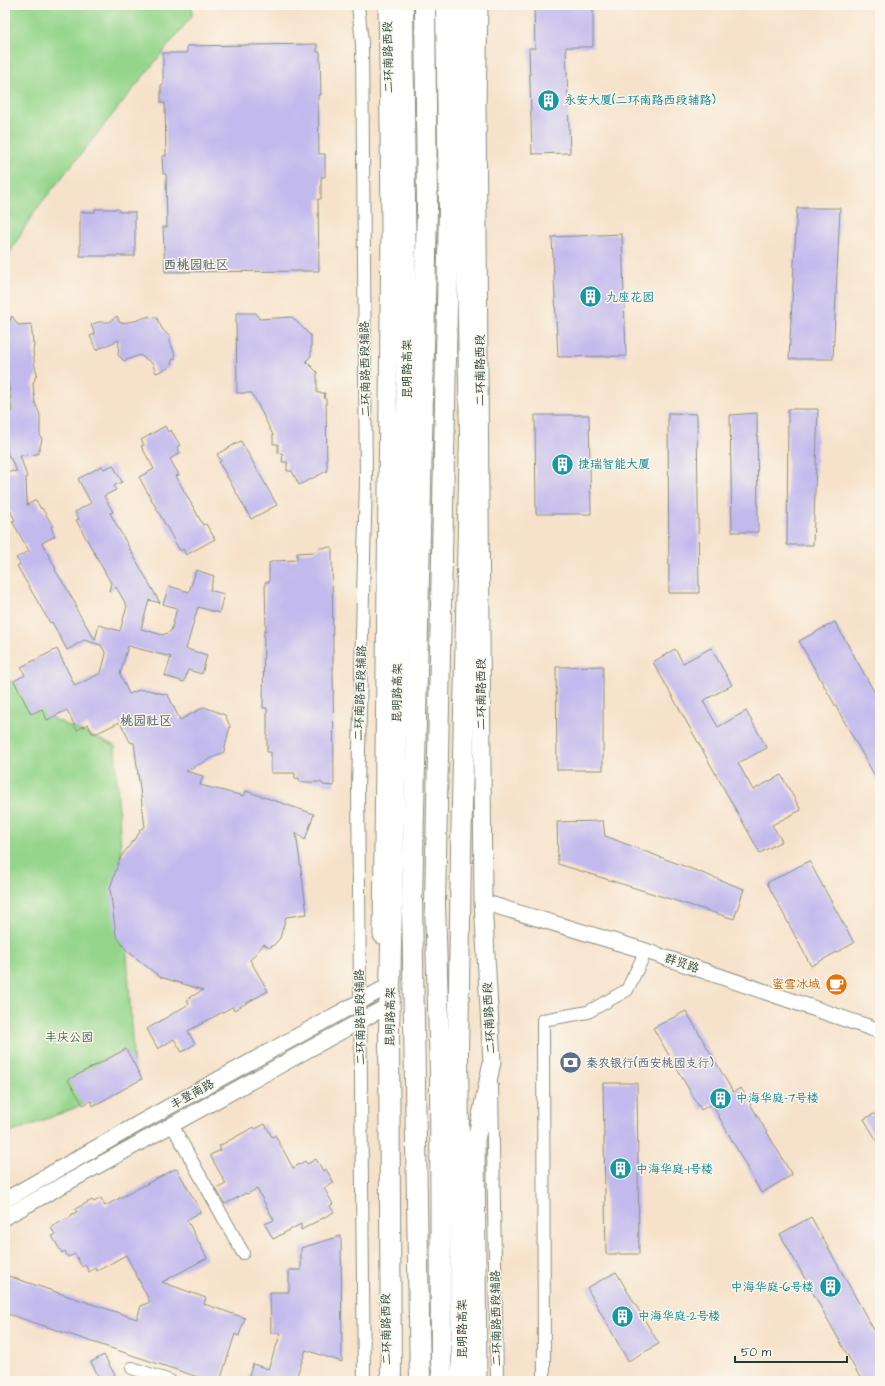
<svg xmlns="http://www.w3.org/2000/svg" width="885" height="1386" viewBox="0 0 885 1386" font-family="'Architects Daughter','LXGW WenKai TC',sans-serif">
	<rect width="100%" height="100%" fill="#fbf7ec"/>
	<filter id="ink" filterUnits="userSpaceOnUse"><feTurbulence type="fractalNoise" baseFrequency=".025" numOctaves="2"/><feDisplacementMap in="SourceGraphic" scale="8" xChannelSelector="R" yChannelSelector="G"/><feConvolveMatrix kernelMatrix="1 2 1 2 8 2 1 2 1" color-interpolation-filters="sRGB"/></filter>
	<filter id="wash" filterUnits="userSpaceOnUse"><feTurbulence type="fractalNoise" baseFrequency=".012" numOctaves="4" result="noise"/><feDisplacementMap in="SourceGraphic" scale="16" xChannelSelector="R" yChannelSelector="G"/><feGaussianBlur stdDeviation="0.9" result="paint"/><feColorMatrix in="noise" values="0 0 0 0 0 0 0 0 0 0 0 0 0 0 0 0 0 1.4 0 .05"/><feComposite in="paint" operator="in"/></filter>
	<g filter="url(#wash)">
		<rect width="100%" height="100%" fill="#f6e2ca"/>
		<!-- green -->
		<g fill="#94d58b" stroke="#5a8960">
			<path d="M5 5H192V16L34 212 5 261Z"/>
			<path d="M5 676 54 719 115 746 134 1072 80 1106 5 1135Z"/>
		</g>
		<g id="blocks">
			<!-- building -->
			<g fill="#c2baed">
				<path d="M534 5H593V47H566L570 153 532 154 529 48H535Z"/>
				<path d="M317 44V52H320L321 95H318L319 154H325V177H321V199H318L319 271 165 272 163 227H167L166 174H163L162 156H166L165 103H161V85H163V53H187V46Z"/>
				<path d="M797 208H840L833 359H789Z"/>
				<path d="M95 209H119V212H135V256H80V212H95Z"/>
				<path d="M622 234 626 356 558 357 552 237Z"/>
				<path d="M236 313H256L259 319 292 317 311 336V356L306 361 317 372V393H325L324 398 326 399 327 471 299 485 292 471H287V462H282L283 454 278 453V444H273V435L252 393H237Z"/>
				<path d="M12 316 18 325 31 324 33 342 34 345 33 351 35 367 37 373 33 384 35 402 40 415V435L42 440 38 454 20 455 27 477H26L27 505 36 500 41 509 42 508 53 526 51 527 55 536 42 543 56 569 55 570 67 589 77 607H75L95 640 99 625 120 631 127 606 116 587 109 591 111 583 76 520 79 519 75 512 91 503 78 479 102 466 104 469 113 465 122 482 114 486 116 490 104 496 113 512 110 513 160 603 149 600 141 629 163 635 171 631 177 608 163 604 169 586 189 592 196 570 214 576 210 590 224 594 219 613 198 607 186 649 207 655 202 674 188 670 184 682 165 676 171 657 128 646 120 674 129 694 139 690H148L168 695 180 720 204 707 225 715 230 726 224 752 186 771 203 776 200 785 244 796 246 791 314 814 305 840 296 833 307 914 286 917 280 938 274 945 269 948 264 944 250 960 268 991 234 1010 232 1007 188 1031 195 1044 182 1052 174 1039 158 1049 147 1029 189 1004 187 999 203 990 160 977 126 950 116 935 110 888 120 858 140 832 139 830 145 827 134 743 130 742 120 722 97 733H92L88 724 77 730 67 710 47 720 42 709 31 714 14 681 25 675 21 667 57 649 75 686 101 673 106 654 101 645 84 640 67 650 52 622 50 623 17 566 20 564 16 558 29 551 12 521 15 520 5 501V472L17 471 9 456H8L5 424V412H12L8 379H5V333Z"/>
				<path d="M117 316 120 323 135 321 149 316 151 319 156 316 162 329 170 337V341L176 358 173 359 169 368 156 373 152 363 140 355 124 361 118 355 119 340 96 350 90 336 95 334 91 325 98 322H109Z"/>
				<path d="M788 409H818L813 545H787Z"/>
				<path d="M668 413 697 414 699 593H669Z"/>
				<path d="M757 413 758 532H732L730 415Z"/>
				<path d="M535 415H589L591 514H536Z"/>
				<path d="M165 426 168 432 171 430 180 445 177 447 180 453 170 459 179 475 176 476 203 525 206 524 215 539 186 555 183 549 180 551 139 477 154 469 141 446 144 445 141 440Z"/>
				<path d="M241 441 277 505 251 519 219 462 221 461 217 454Z"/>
				<path d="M332 547 334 786 323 785 321 782H300L299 778 295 779V773H271V752H267V708H263L264 631H266L265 582H269V563L274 561 297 560V553L314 552 320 548Z"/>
				<path d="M835 622 880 702V785L799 641Z"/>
				<path d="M711 648 732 685 703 701 718 727 746 711 767 748 738 763 753 790 781 775 801 810 772 825 782 841 760 853 653 662 675 649 683 663Z"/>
				<path d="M603 666V770H557L556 667Z"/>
				<path d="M603 821 605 836 744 889 734 919 558 864 557 822Z"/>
				<path d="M809 861 854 943 811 966 767 883Z"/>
				<path d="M686 1011 733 1092 741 1088 792 1175 761 1193 712 1104 701 1110 653 1028Z"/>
				<path d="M126 1049 142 1079 93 1106 91 1101 83 1105 68 1080Z"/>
				<path d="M603 1083H637L639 1254H606Z"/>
				<path d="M880 1111V1146L864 1119Z"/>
				<path d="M265 1124 272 1137 275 1135 293 1168 305 1161 307 1164 316 1159 323 1171 326 1169 334 1183 324 1188 333 1204 330 1206 334 1212 301 1230V1224L273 1239 265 1224 274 1220 257 1189 247 1194 246 1193 225 1204 216 1189 226 1184 210 1155 221 1150 219 1146 254 1127 255 1129Z"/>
				<path d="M175 1169 176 1170 177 1169 201 1212 187 1220 207 1258 162 1282 206 1298 204 1304 245 1318 239 1336 235 1334 220 1381H210L5 1313V1275L137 1319 141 1306 150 1302 126 1255 97 1271 95 1268 89 1272 85 1265 82 1267 75 1254 68 1257 65 1251 62 1253 52 1236 55 1235 51 1227 72 1216 71 1215 77 1212 75 1209 92 1200 94 1202 101 1198 105 1206Z"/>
				<path d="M811 1217 880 1341V1381H862L780 1234Z"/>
				<path d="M341 1236 342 1362 306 1350 295 1381H247L253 1364 268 1369 281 1333H271L270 1292H289V1270H301V1248Z"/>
				<path d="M616 1272 659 1344 628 1361 587 1288Z"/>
				<path d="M104 1355 118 1381H101L91 1362Z"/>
			</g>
		</g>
	</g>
	<g filter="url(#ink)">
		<use href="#blocks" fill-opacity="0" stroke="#8a907f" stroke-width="1"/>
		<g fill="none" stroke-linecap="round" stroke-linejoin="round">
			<defs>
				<g id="minor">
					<path d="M358 5 362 43 366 480 358 788 364 1381"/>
					<path d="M492 1086 497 1381"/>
					<path d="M172 1125 243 1253"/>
					<path d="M132 1368 170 1381"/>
					<path d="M544 1381 543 1020 588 1012 627 990 646 951"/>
				</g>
				<g id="tertiary">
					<path d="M483 902 646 951 880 1031"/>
					<path d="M5 1200 143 1121 381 990"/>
					<path d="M5 1217 382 1009"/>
				</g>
				<g id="secondary">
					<path d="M382 935 390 228 389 124 387 5"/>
					<path d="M478 1381 476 1140 492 1062 483 902 477 103 479 5"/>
				</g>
				<g id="trunk">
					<path d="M391 1381 389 1031 398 646 407 392 403 5"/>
					<path d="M420 1381 412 902 427 208 425 5"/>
					<path d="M443 1381 441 1362 440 1072 435 904 449 208 446 5"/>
					<path d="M462 1381 458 1055 461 851 470 434 466 206V5"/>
				</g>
			</defs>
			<!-- minor casing -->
			<use href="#minor" stroke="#8a907f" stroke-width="14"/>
			<!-- tertiary casing -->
			<use href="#tertiary" stroke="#8a907f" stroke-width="17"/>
			<!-- secondary casing -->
			<use href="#secondary" stroke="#8a907f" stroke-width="19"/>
			<!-- trunk casing -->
			<use href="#trunk" stroke="#8a907f" stroke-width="22"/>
			<!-- minor -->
			<use href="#minor" stroke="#fff" stroke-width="12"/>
			<!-- tertiary -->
			<use href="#tertiary" stroke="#fff" stroke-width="15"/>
			<!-- secondary -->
			<use href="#secondary" stroke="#fff" stroke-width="17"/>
			<!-- trunk -->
			<use href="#trunk" stroke="#fff" stroke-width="20"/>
		</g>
	</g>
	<!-- icons -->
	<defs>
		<symbol id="building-disc" viewBox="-11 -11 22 22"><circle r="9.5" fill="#0f9aa8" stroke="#fbf7ec"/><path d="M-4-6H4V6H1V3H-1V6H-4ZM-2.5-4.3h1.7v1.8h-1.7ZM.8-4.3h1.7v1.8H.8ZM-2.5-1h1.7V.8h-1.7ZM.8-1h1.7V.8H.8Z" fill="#fff"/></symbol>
		<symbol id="cafe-disc" viewBox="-11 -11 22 22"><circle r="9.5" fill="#e8710a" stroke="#fbf7ec"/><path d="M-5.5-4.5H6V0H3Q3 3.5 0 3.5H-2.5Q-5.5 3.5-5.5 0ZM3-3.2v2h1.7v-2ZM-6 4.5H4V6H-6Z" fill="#fff"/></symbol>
		<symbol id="bank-disc" viewBox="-11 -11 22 22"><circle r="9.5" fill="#5c6f8a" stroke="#fbf7ec"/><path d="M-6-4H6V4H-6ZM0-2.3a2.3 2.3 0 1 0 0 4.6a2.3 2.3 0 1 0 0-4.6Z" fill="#fff"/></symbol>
	</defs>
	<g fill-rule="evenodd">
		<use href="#building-disc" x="536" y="88" width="25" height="25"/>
		<use href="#building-disc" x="578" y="284" width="25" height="25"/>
		<use href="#building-disc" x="550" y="452" width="25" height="25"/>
		<use href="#cafe-disc" x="824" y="972" width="25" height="25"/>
		<use href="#bank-disc" x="558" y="1050" width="25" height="25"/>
		<use href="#building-disc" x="708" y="1086" width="25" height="25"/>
		<use href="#building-disc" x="608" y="1156" width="25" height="25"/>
		<use href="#building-disc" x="818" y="1274" width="25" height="25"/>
		<use href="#building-disc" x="610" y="1304" width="25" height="25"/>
	</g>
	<g text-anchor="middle" stroke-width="3" stroke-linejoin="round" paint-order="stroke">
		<!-- street labels -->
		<g font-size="12" fill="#1f3d34" stroke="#fbf7ec">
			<text transform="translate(388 57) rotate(-91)" y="4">二环南路西段</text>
			<text transform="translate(365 369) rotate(-91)" y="4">二环南路西段辅路</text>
			<text transform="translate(407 369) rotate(-90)" y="4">昆明路高架</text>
			<text transform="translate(480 370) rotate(-90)" y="4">二环南路西段</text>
			<text transform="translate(360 693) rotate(-88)" y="4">二环南路西段辅路</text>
			<text transform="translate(397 693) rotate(-89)" y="4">昆明路高架</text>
			<text transform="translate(481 694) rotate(-90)" y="4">二环南路西段</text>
			<text transform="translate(682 963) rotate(19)" y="4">群贤路</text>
			<text transform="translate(360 1017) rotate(-91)" y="4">二环南路西段辅路</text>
			<text transform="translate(390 1017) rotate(-89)" y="4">昆明路高架</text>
			<text transform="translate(489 1018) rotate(-93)" y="4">二环南路西段</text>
			<text transform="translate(192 1094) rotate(-29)" y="4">丰登南路</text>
			<text transform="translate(496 1318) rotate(-91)" y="4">二环南路西段辅路</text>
			<text transform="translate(386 1329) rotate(-91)" y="4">二环南路西段</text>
			<text transform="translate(462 1329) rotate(-90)" y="4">昆明路高架</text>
		</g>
		<!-- culture labels -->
		<g font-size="12" fill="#0d838f" stroke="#fbf7ec" text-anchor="start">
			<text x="564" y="104">永安大厦(二环南路西段辅路)</text>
			<text x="606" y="301">九座花园</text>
			<text x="578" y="468">捷瑞智能大厦</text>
			<text x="736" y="1102">中海华庭-7号楼</text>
			<text x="636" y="1173">中海华庭-1号楼</text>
			<text x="814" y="1291" text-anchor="end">中海华庭-6号楼</text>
			<text x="638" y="1320">中海华庭-2号楼</text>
		</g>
		<!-- food labels -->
		<g font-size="12" fill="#c56008" stroke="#fbf7ec" text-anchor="end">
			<text x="820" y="988">蜜雪冰城</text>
		</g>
		<!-- park labels -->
		<g font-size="12" fill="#365b45" stroke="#fbf7ec">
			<text x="69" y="1041">丰庆公园</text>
		</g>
		<!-- service labels -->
		<g font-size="12" fill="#4e5e75" stroke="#fbf7ec" text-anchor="start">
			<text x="586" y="1067">秦农银行(西安桃园支行)</text>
		</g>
		<!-- neighbourhood labels -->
		<g font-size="13" font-weight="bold" fill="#586975" stroke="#fbf7ec">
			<text x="196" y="269">西桃园社区</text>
			<text x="146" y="725">桃园社区</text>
		</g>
	</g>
	<!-- margin -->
	<rect width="885" height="1386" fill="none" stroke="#fbf7ec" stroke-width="20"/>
	<!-- scale -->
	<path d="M735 1356v6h112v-6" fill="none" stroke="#1f3d34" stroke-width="2"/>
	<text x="741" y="1356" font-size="12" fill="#1f3d34" stroke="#fbf7ec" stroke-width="3" paint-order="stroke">50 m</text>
</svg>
